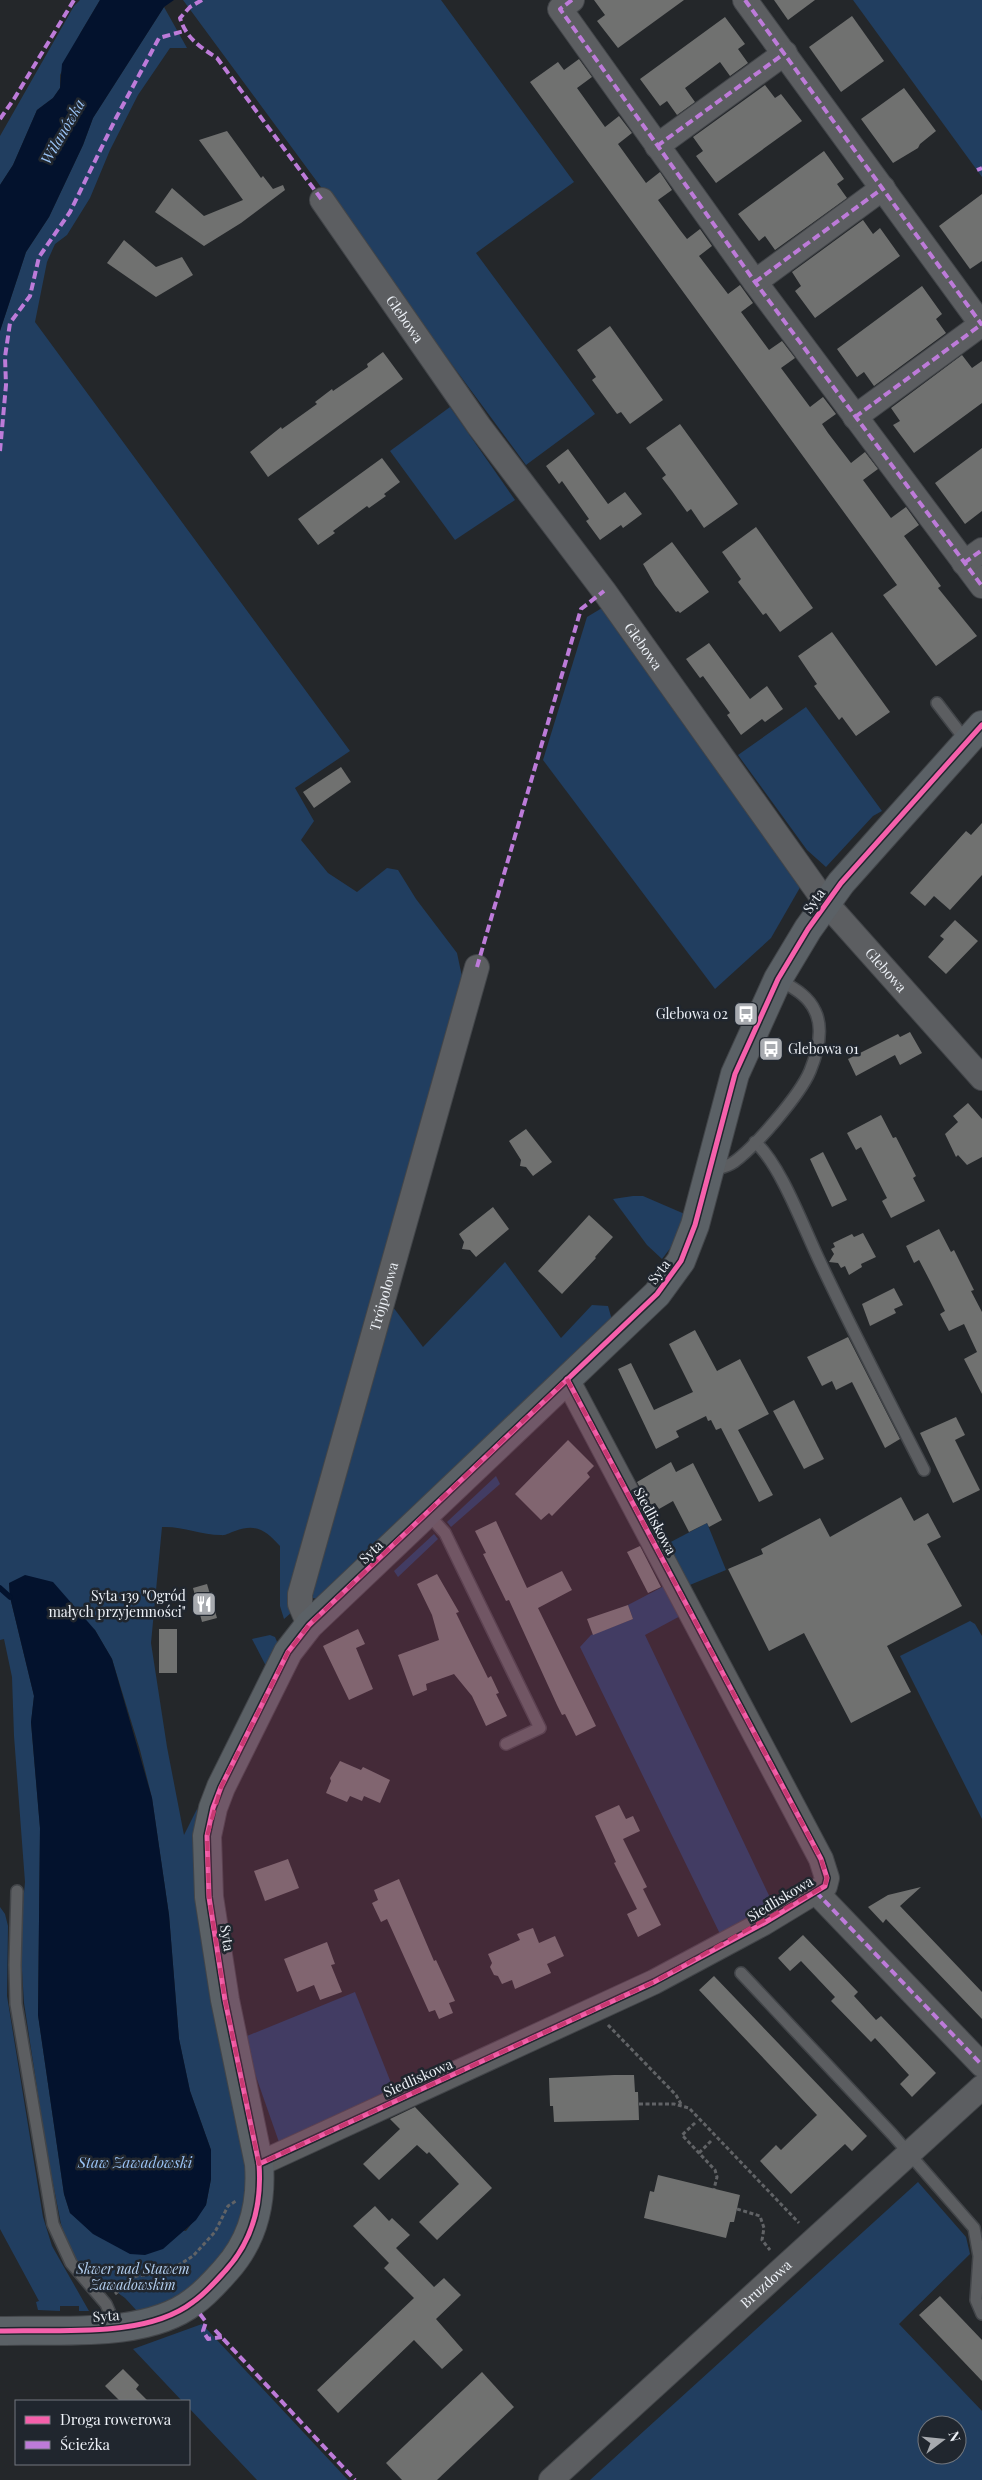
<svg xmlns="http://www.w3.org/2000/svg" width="982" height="2480" viewBox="0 0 982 2480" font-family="'Playfair Display',serif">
	<rect width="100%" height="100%" fill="#24272a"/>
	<!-- green -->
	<g fill="#213e60" fill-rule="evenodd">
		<path d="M80 0H100L81 32 60 75V88L53 98 37 110 13 165 0 185V136L74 6Z"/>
		<path d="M183 0H441L574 182 476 253 595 414 526 465Z"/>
		<path d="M853 0H982V177Z"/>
		<path d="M164 7 187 48H170L138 95 110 150 90 198 67 235 55 244 47 262 35 322 350 751 295 788 314 821 301 840 328 873 357 892 387 868 398 870 416 899 457 953 464 986 292 1612 284 1619 280 1606V1546C266 1531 257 1523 235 1531 231 1532 225 1536 221 1535 201 1535 182 1526 162 1527L151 1643 167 1747 184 1835 197 1809V1831L248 2167C250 2219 226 2268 180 2295 167 2303 152 2307 137 2311L125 2298 79 2265 73 2257 61 2224 47 2153 24 2003 20 1938 25 1882 14 1736 12 1677 4 1639 0 1640V331L26 252 49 217 83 145 93 118ZM9 1583 95 1630 112 1659 140 1750 152 1798 169 1915 179 2039 190 2091 211 2150V2179L206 2205 186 2231 78 2219 70 2213 64 2194 38 2015 40 1828 31 1723 34 1696 10 1597Z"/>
		<path d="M450 407 515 500 455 540 390 451Z"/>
		<path d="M602 608 802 884 771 938 715 989 543 760 587 617Z"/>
		<path d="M806 707 882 811 873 816 826 867 807 850 738 755Z"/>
		<path d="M633 1196H643L687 1215 678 1238 662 1259 647 1245 613 1199Z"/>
		<path d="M505 1262 561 1338 592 1305 608 1306 612 1320 319 1599 312 1598 311 1587 390 1303 423 1347Z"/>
		<path d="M496 1476 500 1484 451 1527 447 1522Z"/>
		<path d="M707 1523 726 1570 685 1587 663 1546Z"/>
		<path d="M434 1534 438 1539 398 1577 394 1571Z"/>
		<path d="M668 1584 684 1614 645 1635 775 1908 722 1938 580 1647 591 1635 633 1619 628 1605Z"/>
		<path d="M970 1621 975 1624 982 1636V1819L900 1656Z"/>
		<path d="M270 1635 275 1637 278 1644 267 1668 252 1639Z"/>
		<path d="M0 1907 5 1914 8 1926 7 1996 43 2217 52 2246 89 2311H79V2306H60V2311L38 2310 36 2302 39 2301 0 2229Z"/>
		<path d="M355 1992 395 2093 280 2145 252 2065 247 2036Z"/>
		<path d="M918 2182 966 2237 970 2254 899 2324 982 2411V2480H590ZM927 2425H957V2455H927Z"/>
		<path d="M202 2324 348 2480H257L189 2408V2401H182L133 2349Z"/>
	</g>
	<!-- water -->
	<g fill="#03122d">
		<path d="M100 0H174L164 7 93 118 83 145 49 217 26 252 0 331V185L13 165 37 110 53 98 60 88 62 64Z"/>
		<path d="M25 1575 53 1582 95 1630 112 1659 152 1798 169 1915 179 2039 190 2091 211 2150V2179L206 2205 196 2220 163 2249 145 2255 130 2254 93 2234 70 2213 64 2194 38 2015 40 1828 31 1722 34 1696 10 1597 9 1583Z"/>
	</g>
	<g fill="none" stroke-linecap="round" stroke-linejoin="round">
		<!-- stream -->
		<path stroke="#03122d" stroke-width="5.5" d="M0 1588 10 1597"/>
	</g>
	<!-- building -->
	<g fill="#707170">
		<path d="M594 0H684L618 48 597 21 605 15Z"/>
		<path d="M774 0H815L788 20Z"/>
		<path d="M852 16 884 61 841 92 809 47Z"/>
		<path d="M725 17 745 44 738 49 748 63 730 76 720 62 712 68 685 88 695 102 677 115 667 101 660 106 640 79Z"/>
		<path d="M579 59 592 77 577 88 605 127 619 116 632 133 618 144 646 183 660 172 672 190 658 200 680 230 687 239 700 229 712 246 699 256 728 294 740 285 753 303 741 312 769 350 782 341 795 358 781 368 810 407 823 397 836 414 822 424 828 433 851 463 865 452 878 469 863 480 891 518 906 507 919 525 904 536 941 586 938 588 977 636 936 666 883 595 897 585 530 82 558 62 564 70Z"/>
		<path d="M765 85 775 98 781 94 802 121 716 183 696 156 703 151 693 137Z"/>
		<path d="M904 88 936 131 920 144 918 148 893 163 861 119Z"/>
		<path d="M227 131 261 178 263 176 273 189 283 185 285 190 241 223 204 246 155 212 172 188 204 216 243 200 199 140Z"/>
		<path d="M824 151 844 179 837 184 847 198 775 250 765 236 759 241 738 214Z"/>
		<path d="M982 194V261L970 269 939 226Z"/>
		<path d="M863 220 873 234 880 228 900 256 815 318 795 291 801 286 792 272Z"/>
		<path d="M124 240 156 267 182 257 193 275 156 297 107 263Z"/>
		<path d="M922 286 942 314 936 319 946 333 874 386 864 372 857 377 837 349Z"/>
		<path d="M610 326 663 400 630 424 621 412 617 414 592 380 596 377 577 350Z"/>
		<path d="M383 352 403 379 268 477 250 452 281 427 282 429 317 404 315 402 332 389 333 391 368 367 367 364Z"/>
		<path d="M962 355 972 368 982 361V403L914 453 893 425 900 421 891 408Z"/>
		<path d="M680 424 738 504 704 528 691 509 687 512 672 491 662 478 666 475 646 448Z"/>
		<path d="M982 448V511L965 524 935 483Z"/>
		<path d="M568 449 608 504 625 492 642 514 623 528 621 525 600 540 586 521 589 519 562 481 559 484 546 466Z"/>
		<path d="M382 458 400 482 384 494 386 496 369 508 367 506 333 531 335 533 318 545 298 519Z"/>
		<path d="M756 527 813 608 780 632 766 613 763 615 738 582 741 579 722 552Z"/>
		<path d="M672 542 709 592 680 613 678 611 676 612 655 585 643 564Z"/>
		<path d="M832 632 890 712 856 736 842 717 839 720 814 686 817 684 798 656Z"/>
		<path d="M709 643 750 699 767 686 783 709 765 722 762 719 741 735 727 715 730 713 703 676 700 678 686 659Z"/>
		<path d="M341 767 351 782 314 808 303 792Z"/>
		<path d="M982 823V875L950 910 934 896 925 906 910 893 966 831 971 835Z"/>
		<path d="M955 920 978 941 946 974 928 957 944 939 940 936Z"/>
		<path d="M910 1032 922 1053 900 1065 895 1055 856 1076 848 1059 898 1034 900 1037Z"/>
		<path d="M968 1103 982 1119V1157L967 1165 958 1155 956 1157 945 1134 958 1122 953 1116Z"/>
		<path d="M881 1115 893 1138 896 1137 916 1176 913 1178 925 1201 891 1218 882 1201 887 1198 861 1147 856 1150 847 1133Z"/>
		<path d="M526 1129 552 1162 533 1176 526 1167 520 1166 521 1160 509 1141Z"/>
		<path d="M823 1152 847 1200 832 1207 810 1159Z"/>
		<path d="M493 1207 509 1229 476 1257 470 1250 462 1249 464 1242 459 1234Z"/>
		<path d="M589 1215 613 1237 595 1257 596 1258 562 1294 538 1271Z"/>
		<path d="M939 1229 951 1252 954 1250 974 1290 971 1291 982 1312V1394L964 1359 977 1352 964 1324 949 1331 940 1314 945 1311 930 1281 919 1260 914 1263 906 1246Z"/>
		<path d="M863 1233 876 1257 861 1264 862 1267 849 1275 845 1266 841 1268 838 1263 829 1262 834 1254 831 1249 835 1247 833 1243 852 1234 854 1237Z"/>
		<path d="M894 1288 903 1305 894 1309 896 1313 870 1326 862 1304Z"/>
		<path d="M695 1330 717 1371 740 1359 769 1414 738 1430 773 1495 759 1502 721 1428 716 1430 711 1420 708 1421 706 1416 676 1431 679 1437 656 1449 618 1369 631 1363 654 1410 693 1392 669 1344Z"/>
		<path d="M848 1337 900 1439 885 1448 852 1382 836 1390 832 1381 822 1386 807 1357Z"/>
		<path d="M794 1400 824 1459 804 1469 773 1411Z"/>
		<path d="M956 1417 965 1435 955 1440 980 1490 953 1503 920 1433Z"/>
		<path d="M568 1440 594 1466 587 1473 590 1477 552 1516 549 1513 541 1520 515 1494Z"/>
		<path d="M671 1462 676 1472 693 1463 722 1520 709 1527 707 1523 689 1532 673 1501 659 1509 655 1503 650 1506 637 1482Z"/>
		<path d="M901 1497 914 1521 928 1513 941 1537 927 1544 962 1606 887 1646 911 1692 851 1723 804 1633 769 1651 728 1569 763 1554 761 1549 820 1518 830 1537Z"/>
		<path d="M496 1521 527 1588 562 1571 572 1590 538 1608 596 1726 576 1736 565 1714 562 1715 557 1705 509 1600 506 1601 483 1554 486 1553 475 1531Z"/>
		<path d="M640 1546 661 1587 648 1593 627 1552Z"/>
		<path d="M437 1574 459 1612 456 1613 488 1678 491 1676 499 1693 496 1694 507 1716 486 1726 472 1696 454 1674 426 1684 427 1690 413 1696 398 1655 439 1640 432 1615 417 1584Z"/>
		<path d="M207 1584 217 1618 202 1622 193 1588Z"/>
		<path d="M628 1605 633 1619 593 1635 587 1619Z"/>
		<rect x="159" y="1629" width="18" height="44"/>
		<path d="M358 1629 365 1644 356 1648 373 1689 349 1700 323 1646Z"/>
		<path d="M340 1761 361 1770 363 1767 390 1780 380 1803 364 1796 362 1801 350 1796 347 1802 326 1793 331 1781 330 1778Z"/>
		<path d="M619 1805 626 1819 633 1816 640 1831 623 1839 647 1887 643 1889 661 1925 638 1937 627 1914 637 1909 614 1863 616 1862 595 1816Z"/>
		<path d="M288 1859 299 1888 265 1901 254 1871Z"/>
		<path d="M399 1879 434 1961 436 1960 455 2001 449 2003 453 2013 439 2019 435 2010 429 2012 387 1919 381 1922 372 1903 378 1900 374 1890Z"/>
		<path d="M921 1887 900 1906 982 1992V2019L886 1919 883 1923 868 1907 888 1895Z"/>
		<path d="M533 1928 539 1943 555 1936 564 1956 547 1964 551 1973 515 1989 512 1980 502 1984 498 1976 494 1975 490 1967 492 1963 488 1954 520 1940 517 1934Z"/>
		<path d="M803 1935 858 1992 854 1996 876 2020 881 2016 936 2073 912 2097 900 2084 909 2075 875 2038 871 2042 831 2001 835 1997 801 1961 790 1971 778 1958Z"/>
		<path d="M327 1942 335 1964 331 1965 342 1992 320 2000 314 1985 297 1992 284 1959Z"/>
		<path d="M714 1976 867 2136 852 2151 845 2144 791 2194 760 2161 776 2145 781 2150 817 2115 699 1990Z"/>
		<path d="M614 2075H634L635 2092H638L639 2120 554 2122 553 2106H550L549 2078Z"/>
		<path d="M415 2107 492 2188 437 2240 419 2222 459 2184 429 2152 427 2154 417 2145 379 2180 363 2164 400 2129 390 2119Z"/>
		<path d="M658 2175 740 2195 734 2222H730L726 2238 644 2218 650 2191 654 2192Z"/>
		<path d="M375 2206 389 2221 392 2218 410 2235 396 2248 434 2287 444 2278 461 2295 436 2319 463 2350 442 2369 414 2340 338 2413 317 2390 414 2298 384 2268 389 2263 353 2226Z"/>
		<path d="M940 2296 982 2340V2381L919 2315Z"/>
		<path d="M123 2369 139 2385 136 2389 148 2401H120L105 2386Z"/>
		<path d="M482 2372 514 2407 437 2480H402L386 2463Z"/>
	</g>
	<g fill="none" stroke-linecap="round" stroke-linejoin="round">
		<defs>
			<g id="lane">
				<path d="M937 703 967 742"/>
				<path d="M755 1142C781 1165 804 1229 820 1262 853 1332 889 1401 924 1470"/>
				<path d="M712 1170C719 1168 727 1167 734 1162 755 1147 800 1095 810 1071 817 1054 824 1029 815 1011 808 995 793 988 778 979"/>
				<path d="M428 1514 445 1533 540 1728 506 1744"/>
				<path d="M17 1891 15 1965 16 2004 53 2224 71 2263 106 2304 116 2327"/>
				<path d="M741 1973 892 2134 974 2228 979 2256 976 2300 982 2314"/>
			</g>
			<g id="street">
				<path d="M572 0 560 9 755 282 982 586"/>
				<path d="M745 0 982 325"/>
				<path d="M657 146 785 53"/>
				<path id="s1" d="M322 200 479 426 604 591 826 903 982 1078"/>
				<path d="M755 282 883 188"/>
				<path d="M855 417 982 324"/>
				<path d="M964 563 982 550"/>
				<path id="s2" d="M309 1625 300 1604V1594L477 967"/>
				<path d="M816 1892 982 2065"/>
				<path d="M259 2164 654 1982 764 1923 825 1886 827 1878 821 1859 567 1379"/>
				<path id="s3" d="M551 2480 982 2087"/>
			</g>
			<path id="secondary" d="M0 2331C58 2329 145 2339 193 2302 206 2293 216 2281 226 2270 253 2240 262 2204 259 2164L225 2000 209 1897 207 1836 213 1808 221 1787 288 1652 309 1625 657 1294 681 1261 695 1225 735 1074 778 979 808 929 841 883 982 725"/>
		</defs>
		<!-- lane casing -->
		<use href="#lane" stroke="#424549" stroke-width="14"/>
		<!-- street casing -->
		<use href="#street" stroke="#424549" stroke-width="26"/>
		<!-- secondary casing -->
		<use href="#secondary" stroke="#424549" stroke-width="30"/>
		<!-- path -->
		<g stroke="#616366" stroke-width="3" stroke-dasharray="4 2.5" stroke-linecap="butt">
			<path d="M608 2025 676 2095 681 2104"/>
			<path d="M639 2104H674L689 2108 799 2223"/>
			<path d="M695 2123 682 2135 715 2170 717 2177 714 2189"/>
			<path d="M699 2153 711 2141"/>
			<path d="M737 2209 760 2216 764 2228 762 2240 770 2250"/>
			<path d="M115 2294 136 2276 168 2272 193 2256 215 2232 228 2206 236 2201"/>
		</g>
		<!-- lane -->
		<use href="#lane" stroke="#5c5e61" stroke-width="11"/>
		<!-- street -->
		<use href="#street" stroke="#5c5e61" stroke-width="24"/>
		<!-- secondary -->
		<use href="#secondary" stroke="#5b6166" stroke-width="28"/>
		<!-- quiet -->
		<g stroke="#bd7bd9" stroke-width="4" stroke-dasharray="8 4" stroke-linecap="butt">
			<path d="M202 0 190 7 180 18C186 38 200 47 217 58L322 200"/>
			<path d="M572 0 560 9 755 282 982 586"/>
			<path d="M745 0 982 325"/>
			<path d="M0 119 14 99 74 0"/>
			<path d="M657 146 785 53"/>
			<path d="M977 170 982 168"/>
			<path d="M755 282 883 188"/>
			<path d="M855 417 982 324"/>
			<path d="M0 451 6 385 5 357 10 323 30 296 39 257 70 212 116 118 159 38 184 31"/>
			<path d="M964 563 982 550"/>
			<path d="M477 967 581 609 604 591"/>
			<path d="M816 1892 982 2065"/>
			<path d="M200 2314 206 2322 203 2331 208 2339 222 2337"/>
			<path d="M215 2330 355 2480"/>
		</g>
		<defs>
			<g id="cycleway">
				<path d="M259 2164 654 1982 764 1923 825 1886 827 1878 821 1859 567 1379"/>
				<path d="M0 2331C58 2329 145 2339 193 2302 206 2293 216 2281 226 2270 253 2240 262 2204 259 2164L225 2000 209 1897 207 1836 213 1808 221 1787 288 1652 309 1625 657 1294 681 1261 695 1225 735 1074 778 979 808 929 841 883 982 725"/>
			</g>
		</defs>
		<!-- cycleway casing -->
		<use href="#cycleway" stroke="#20262e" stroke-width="8"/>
		<!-- cycleway -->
		<use href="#cycleway" stroke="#f560ab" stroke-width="5"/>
	</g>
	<!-- marked area -->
	<path fill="#c83972" fill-opacity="0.2" stroke="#c83972" stroke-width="4" stroke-dasharray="10 6" stroke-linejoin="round" d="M567 1379 821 1859 827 1878 825 1886 654 1982 259 2164 225 2000 209 1897 207 1836 221 1787 288 1652 309 1625Z"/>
	<!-- icons -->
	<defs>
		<symbol id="bus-square" viewBox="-11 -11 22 22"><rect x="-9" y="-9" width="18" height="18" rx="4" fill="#a7aaaf" stroke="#20262e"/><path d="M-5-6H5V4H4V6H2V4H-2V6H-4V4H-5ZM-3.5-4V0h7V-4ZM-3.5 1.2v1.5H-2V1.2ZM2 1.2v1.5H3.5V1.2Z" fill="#fff"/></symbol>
		<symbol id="restaurant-square" viewBox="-11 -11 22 22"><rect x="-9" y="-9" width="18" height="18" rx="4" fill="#a7aaaf" stroke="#20262e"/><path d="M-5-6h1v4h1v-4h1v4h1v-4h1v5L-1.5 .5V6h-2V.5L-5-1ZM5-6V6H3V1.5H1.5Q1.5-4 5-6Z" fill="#fff"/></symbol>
	</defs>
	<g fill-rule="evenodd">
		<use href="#bus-square" x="732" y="1000" width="28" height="28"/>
		<use href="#bus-square" x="757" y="1035" width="28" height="28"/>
		<use href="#restaurant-square" x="190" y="1590" width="28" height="28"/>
	</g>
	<g text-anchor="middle" stroke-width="5" stroke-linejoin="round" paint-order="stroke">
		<!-- street labels -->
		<g font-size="14" fill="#edf1f7" stroke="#20262e">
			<text dy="5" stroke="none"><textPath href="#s1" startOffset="145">Glebowa</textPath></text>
			<text dy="5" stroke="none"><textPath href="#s1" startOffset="550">Glebowa</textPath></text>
			<text transform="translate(814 901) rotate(-54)" y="5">Syta</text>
			<text dy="5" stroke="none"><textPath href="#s1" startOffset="955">Glebowa</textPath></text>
			<text transform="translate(659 1272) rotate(-53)" y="5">Syta</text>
			<text dy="5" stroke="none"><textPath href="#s2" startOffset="342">Trójpolowa</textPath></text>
			<text transform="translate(655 1521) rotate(62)" y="5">Siedliskowa</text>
			<text transform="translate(371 1552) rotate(-43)" y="5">Syta</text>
			<text transform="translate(780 1899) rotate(-31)" y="5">Siedliskowa</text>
			<text transform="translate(227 1938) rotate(81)" y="5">Syta</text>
			<text transform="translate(418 2078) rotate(-24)" y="5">Siedliskowa</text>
			<text dy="5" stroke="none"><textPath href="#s3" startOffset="291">Bruzdowa</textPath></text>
			<text transform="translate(106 2316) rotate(-4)" y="5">Syta</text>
		</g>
		<!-- poi labels -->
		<g font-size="14" fill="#edf1f7" stroke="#20262e" text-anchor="end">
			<text x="728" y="1019">Glebowa 02</text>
			<text x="788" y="1054" text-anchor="start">Glebowa 01</text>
			<text x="186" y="1601">Syta 139 "Ogród<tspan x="186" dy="16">małych przyjemności"</tspan></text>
		</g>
		<!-- park labels -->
		<g font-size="14" font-style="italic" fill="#b2ceef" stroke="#20262e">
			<text x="133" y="2274">Skwer nad Stawem<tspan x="133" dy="16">Zawadowskim</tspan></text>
		</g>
		<!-- water labels -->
		<g font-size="15" font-style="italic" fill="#9ac3f5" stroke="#20262e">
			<text transform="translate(63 132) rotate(-60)" y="5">Wilanówka</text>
			<text x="135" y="2168">Staw Zawadowski</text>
		</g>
	</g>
	<!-- legend -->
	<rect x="15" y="2400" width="175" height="65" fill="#20262e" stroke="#72777e"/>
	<rect x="25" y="2416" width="25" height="8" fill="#f560ab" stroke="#72777e"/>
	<text x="60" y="2425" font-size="15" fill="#edf1f7">Droga rowerowa</text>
	<rect x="25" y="2441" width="25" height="8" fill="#bd7bd9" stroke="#72777e"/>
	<text x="60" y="2450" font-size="15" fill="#edf1f7">Ścieżka</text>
	<!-- north arrow -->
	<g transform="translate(942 2440) rotate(74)"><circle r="24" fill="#20262e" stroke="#72777e"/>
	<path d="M0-4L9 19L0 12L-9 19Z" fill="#a7aaaf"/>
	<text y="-8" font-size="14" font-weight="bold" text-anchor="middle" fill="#edf1f7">N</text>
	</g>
</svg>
